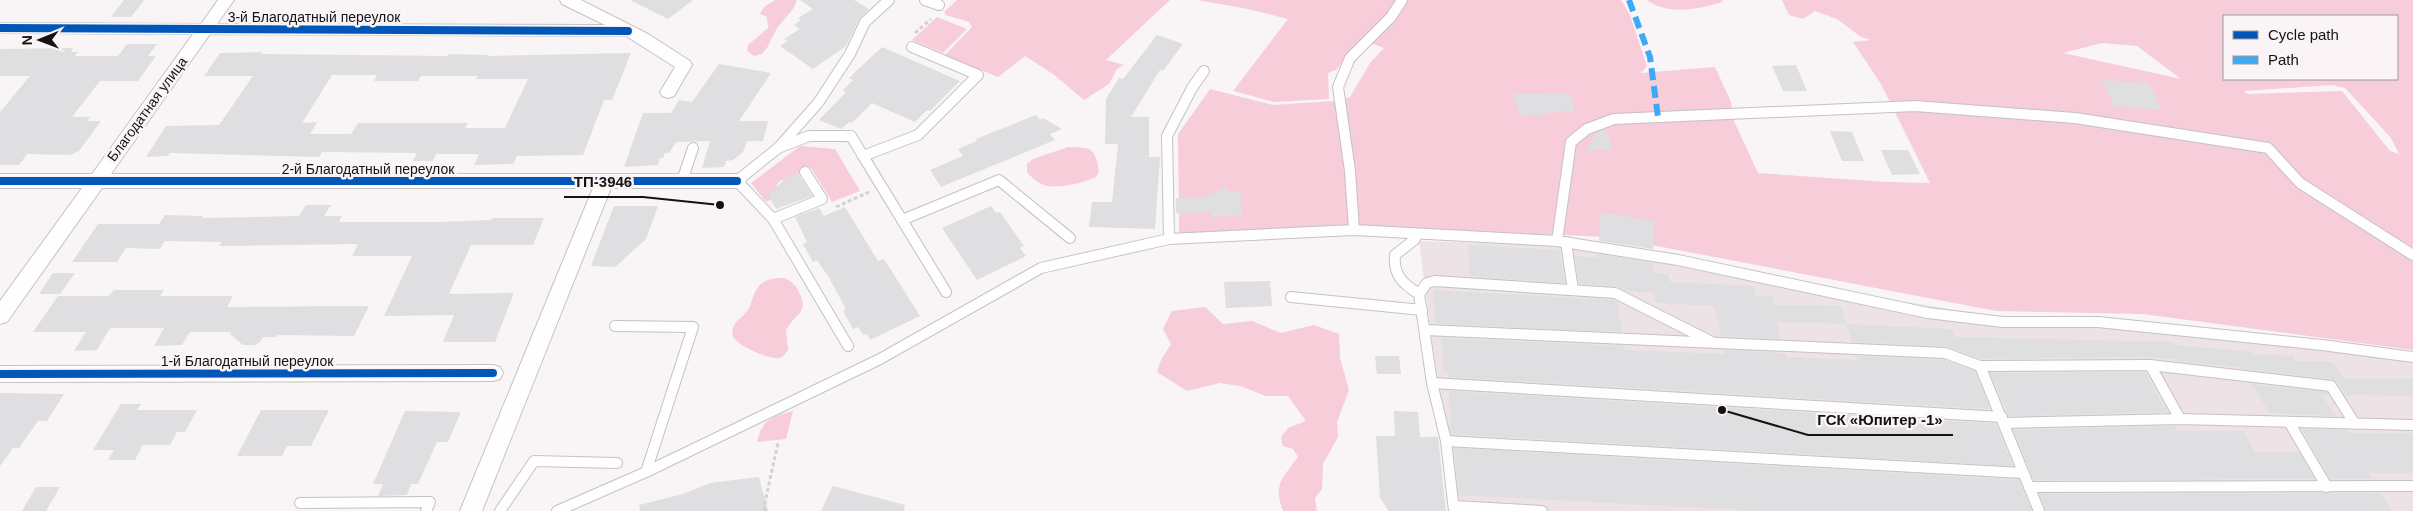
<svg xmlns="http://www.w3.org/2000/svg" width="2413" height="511" viewBox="0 0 2413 511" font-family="Arial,sans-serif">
	<rect width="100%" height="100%" fill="#f9f5f7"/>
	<!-- built -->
	<path fill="#ede3e6" d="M1419 241 1578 246 1997 317 2126 320 2380 357 2413 359V511H1454Z"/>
	<!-- green -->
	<g fill="#f6cdd8" fill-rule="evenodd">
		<path d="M775 0H797L793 9 777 28 767 48 762 54 754 56 747 51 748 45 768 28 767 17 760 14 764 7Z"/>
		<path d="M957 0H1170L1106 60 1124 65 1117 69 1109 84 1084 100 1053 74 1025 56 998 77 945 55 972 27 969 22 946 15 944 12Z"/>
		<path d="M1197 0H1621L1630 15 1647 66 1641 73 1715 67 1731 102 1734 121 1758 173 1887 182 1930 183 1881 84 1853 42 1871 40 1861 37 1837 19 1815 11 1803 19 1789 15 1782 0H2413V350L2143 314 1996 311 1610 237 1363 227 1179 233 1178 134 1210 89 1273 105 1334 101 1350 97 1370 63 1384 48 1361 39 1336 70 1328 73 1329 99 1274 102 1233 91 1288 19 1248 9ZM2224 16H2397V79H2224ZM2102 43 2137 46 2181 79 2063 53ZM2332 85 2345 88 2391 138 2399 154 2390 151 2342 91 2247 94 2244 91Z"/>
		<path d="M1647 0H1723L1722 2C1699 9 1668 16 1647 0Z"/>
		<path d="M937 17 967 29 943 53 912 40Z"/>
		<path d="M800 146 835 149 860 191 832 202 811 168 778 182 773 199 766 202 751 183Z"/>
		<path d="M1068 147C1087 148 1094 145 1098 166 1099 171 1099 173 1096 177 1084 183 1060 188 1047 186 1039 184 1032 178 1027 172V164L1033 159Z"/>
		<path d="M783 278C790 280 794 283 798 290 810 313 796 312 786 330L788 350C785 354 783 357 779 358 770 360 735 345 733 336 729 323 744 318 749 308 753 300 754 290 761 284 767 279 775 278 783 278Z"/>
		<path d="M1205 307 1223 324 1252 321 1281 333 1314 325 1339 334 1340 358 1349 390 1337 422 1338 437 1323 464 1322 489 1315 498 1317 511H1283C1273 484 1282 479 1298 457L1293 449 1283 446 1281 437 1288 428 1306 421 1288 396H1266L1240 386 1220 383 1187 391 1157 372 1161 360 1171 344 1163 329 1172 311Z"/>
		<path d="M793 411 786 439 757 442C762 419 772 417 793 411Z"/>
	</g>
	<!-- building -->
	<g fill="#dfdee0" fill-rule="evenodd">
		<path d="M124 0H144L131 17H111Z"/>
		<path d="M630 0H693L668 19Z"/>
		<path d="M800 0H854L869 9 859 19 846 46 813 69 780 46 788 41 784 39 800 29 794 25 801 20 798 18 813 9Z"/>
		<path d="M1157 35 1183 44 1163 71 1160 70 1131 117H1149V157H1160L1155 229 1089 227 1092 202H1112L1118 144H1105L1106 99 1119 78 1123 79Z"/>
		<path d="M127 44H157L148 56H156L138 81H100L72 117H90L87 121H101L79 151 70 155 27 154 19 165H0V112L30 76H0V49L73 48 71 52H78L75 56H118Z"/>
		<path d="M882 47 960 81 930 111 927 110 915 122 872 103 852 123 849 122 841 129 819 120 846 92 843 90 853 80 849 78Z"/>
		<path d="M262 52 261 54 448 56 449 54 489 55 488 56 631 53 612 100H604L583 155 517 156 513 164 474 165 479 154H436L433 161H413L417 153 322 152 319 157 170 153 168 156 146 157 166 126 219 125 253 76H204L220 53ZM332 75H377L374 81H418L421 76H478L476 79H528L505 128H465L468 123H358L351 134H310L317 122 302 123Z"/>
		<path d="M719 64 771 73 739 121H768L763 141H747L743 152 733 160 726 161 724 167 702 168 710 141 676 142 669 153H665L663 158H660L658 165 624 167 643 113H671L679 100 692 102Z"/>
		<path d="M1796 65 1807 91H1783L1772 66Z"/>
		<path d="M2102 80 2149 83 2162 110 2114 107Z"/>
		<path d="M1570 93 1575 111 1548 112 1549 115 1519 116 1514 94Z"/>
		<path d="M1036 115 1040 120 1043 118 1062 129 1050 134 1055 140 941 187 930 170 963 156 958 149 977 141 976 139Z"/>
		<path d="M1606 129 1613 149 1586 151 1596 133Z"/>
		<path d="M1830 131 1852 132 1864 161H1842Z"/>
		<path d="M1881 150H1908L1920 174 1892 175Z"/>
		<path d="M798 173 812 196 776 209 768 195 787 177Z"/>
		<path d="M1225 187 1232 192 1240 191 1242 215 1211 217V212L1176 213V198L1209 196 1208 193H1216Z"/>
		<path d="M306 205H331L324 216H342L339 222H440L491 220 492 218H544L533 245H471L449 294 514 293 495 342H443L454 315 384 316 412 256H352L358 244 219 246 222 242 165 241 160 249 126 248 117 262H72L98 224H159L165 215 203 216 202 218 299 216Z"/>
		<path d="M614 206H658L646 239 615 267 591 266Z"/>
		<path d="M991 206 996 213 1000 212 1024 246 1020 248 1026 256 977 280 942 228Z"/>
		<path d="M845 207 878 261 884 259 920 316 870 340 867 334 863 335 858 327 853 329 843 311 846 309 828 276 817 260 813 262 803 244 807 242 795 217 819 208 824 216Z"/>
		<path d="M1600 212 1654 221 1653 249 1599 241Z"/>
		<path d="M1468 245 1559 250 1565 283 1470 276Z"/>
		<path d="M1598 254 1653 263V273L1668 274 1670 282 1754 286 1756 296H1772L1774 305 1841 306 1846 324 1777 322 1781 339 1721 336 1714 306 1656 303 1654 293 1627 291 1615 286 1579 284 1575 256 1598 258Z"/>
		<path d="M53 273H75L60 294H39Z"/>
		<path d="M1270 281 1272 306 1226 308 1224 282Z"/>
		<path d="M114 290H164L160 296H233L227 307 369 306 354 336 278 335 276 337H263L260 342 255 345H243L230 334 231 332H190L182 345 154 346 164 328H110L97 350 74 351 86 332H33L58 296H109Z"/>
		<path d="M1433 290 1613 300 1617 302 1622 332 1440 324 1435 322Z"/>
		<path d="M1846 324 1952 329 1955 337 2173 342 2175 345 2252 352 2253 354 2293 356 2296 361 2333 362 2344 378H2413V396L2345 395 2337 382 2332 379 2242 369 2241 367 2180 362 2178 359 2137 357 1981 359 1946 346 1852 342Z"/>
		<path d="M1441 338 1624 346V350L1725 354 1724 350 1785 353 1786 357 1858 360 1856 356 1944 360 1975 371 1990 409 1448 377V373H1444Z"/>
		<path d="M1375 356H1399L1401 374H1377Z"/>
		<path d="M2145 372 2167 412 2009 416 1990 373Z"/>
		<path d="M2251 384 2327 392 2329 395H2322L2336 416 2270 413Z"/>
		<path d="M1449 391 1996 424 2013 466 1451 434Z"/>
		<path d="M0 393 64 394 47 421H38L19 448H13L0 466Z"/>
		<path d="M121 404H141L137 410H197L185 432H177L170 445H143L135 460H108L114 450H93Z"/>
		<path d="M261 410H329L311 446H287L282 456H237Z"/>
		<path d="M405 411 461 412 448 442H437L418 484H411L407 495 378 496 383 484H373Z"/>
		<path d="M1394 411 1418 412 1420 437H1438L1446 511H1389L1380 498 1376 436H1395Z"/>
		<path d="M2175 426 2178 431H2243L2255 452H2299L2315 479 2034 480 2013 430Z"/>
		<path d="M2302 429 2346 430 2348 433H2413V473H2368L2372 479H2330Z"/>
		<path d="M1454 448 2019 480 2032 511H1761L1459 495Z"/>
		<path d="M759 477 768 511H640L639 505 683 494 710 483Z"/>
		<path d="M833 486 905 505 904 511H821Z"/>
		<path d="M36 487H60L46 511H22Z"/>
		<path d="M2380 493 2392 511H2046L2039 494Z"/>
	</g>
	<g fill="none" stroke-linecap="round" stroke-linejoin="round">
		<defs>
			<g id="lane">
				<path d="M925 0 939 5"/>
				<path d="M779 147 818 103 850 54 865 22 889 0"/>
				<path d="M863 156 946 292"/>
				<path d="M682 181 693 148"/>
				<path d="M773 219 822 199 805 172"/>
				<path d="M902 220 999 180 1070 238"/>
				<path d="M1354 230 1350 171 1338 87 1350 58 1391 17 1402 0"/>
				<path d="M1418 234 1414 240 1395 255C1393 275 1403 284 1419 294"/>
				<path d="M1169 239 1167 136 1192 88 1204 71"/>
				<path d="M1557 241 1678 260 1928 313 2003 322H2098L2322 345 2413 357"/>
				<path d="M1566 242 1573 290"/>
				<path d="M1291 297 1422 310"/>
				<path d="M615 326 693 327 646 472"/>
				<path d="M1425 330 1945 353 1980 366 2039 511"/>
				<path d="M848 346 773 219 737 181 778 148 809 136H851L863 156 918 135 978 75 912 47"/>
				<path d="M2150 365 2331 386 2355 424"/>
				<path d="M1980 366 2150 365 2180 419"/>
				<path d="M1432 383 2002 417"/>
				<path d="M2289 422 2327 487"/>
				<path d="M2004 423 2180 419 2413 425"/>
				<path d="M1446 441 2023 473"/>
				<path d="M2029 487 2413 486"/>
				<path d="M300 503 430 502 426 511"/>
				<path d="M1454 506 1542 511"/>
				<path d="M500 511 534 461 617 463"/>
				<path d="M557 511 646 472 880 359 1041 268 1169 239 1354 230 1557 241 1571 142 1587 129 1614 119 1915 106 2075 118 2268 148 2300 183 2413 255"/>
				<path d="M1454 511 1446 441 1432 383 1419 294 1427 283 1435 281 1615 293 1712 342"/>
			</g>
			<g id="street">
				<path d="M218 0H234L217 24 605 25 562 4 560 0H581L648 34 690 61 692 65 674 96 668 98 662 96 660 92 675 67 626 36 210 34 111 174H737L743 176 746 181 743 186 737 188H611L482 511H460L593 188H102L7 322 0 324V301L82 188H0V174H92L193 34 0 33V23L201 24Z"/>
				<path d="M493 365 500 367 503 373 500 379 493 381 0 382V366Z"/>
			</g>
		</defs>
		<!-- lane casing -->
		<use href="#lane" stroke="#c4c2c3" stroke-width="12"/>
		<!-- street casing -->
		<use href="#street" stroke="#c4c2c3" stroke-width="2"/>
		<!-- path -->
		<g stroke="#d3d2d2" stroke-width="3" stroke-dasharray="4 2.5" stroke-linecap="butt">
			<path d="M915 33 931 19"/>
			<path d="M836 207 869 192"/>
			<path d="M765 511V502L778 443"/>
		</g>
		<!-- lane -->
		<use href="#lane" stroke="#fefefe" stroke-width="10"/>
		<!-- street -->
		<use href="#street" fill="#fefefe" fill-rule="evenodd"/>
		<!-- quiet -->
		<path stroke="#3fa9f5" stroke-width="6" stroke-dasharray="12 6" stroke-linecap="butt" d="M1629 0 1650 57 1658 117"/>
		<defs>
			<g id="cycleway">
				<path d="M0 28 628 31"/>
				<path d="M0 181H737"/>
				<path d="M0 374 493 373"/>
			</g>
		</defs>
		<!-- cycleway casing -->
		<use href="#cycleway" stroke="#faf4f6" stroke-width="11"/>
		<!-- cycleway -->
		<use href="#cycleway" stroke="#0057b8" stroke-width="8"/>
	</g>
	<g text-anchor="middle" stroke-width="5" stroke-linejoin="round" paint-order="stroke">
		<!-- street labels -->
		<g font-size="14" fill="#141213" stroke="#faf4f6">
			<text x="314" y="22">3-й Благодатный переулок</text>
			<text transform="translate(147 109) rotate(-54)" y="5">Благодатная улица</text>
			<text x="368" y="174">2-й Благодатный переулок</text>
			<text x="247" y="366">1-й Благодатный переулок</text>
		</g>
	</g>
	<!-- callouts -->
	<path fill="none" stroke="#141213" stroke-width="2" d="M720 205L643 197H564M1722 410L1808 435H1953"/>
	<g fill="#141213" stroke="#faf4f6" stroke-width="2">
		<circle cx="720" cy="205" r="5"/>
		<circle cx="1722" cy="410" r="5"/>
	</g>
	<g font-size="15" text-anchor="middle" font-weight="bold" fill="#141213" stroke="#faf4f6" stroke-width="5" stroke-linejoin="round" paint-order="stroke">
		<text x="603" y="187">ТП-3946</text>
		<text x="1880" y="425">ГСК «Юпитер -1»</text>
	</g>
	<!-- legend -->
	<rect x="2223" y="15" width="175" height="65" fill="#faf4f6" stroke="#9e9a9b"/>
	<rect x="2233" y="31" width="25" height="8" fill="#0057b8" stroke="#9e9a9b"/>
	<text x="2268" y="40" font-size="15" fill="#141213">Cycle path</text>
	<rect x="2233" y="56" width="25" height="8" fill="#3fa9f5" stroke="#9e9a9b"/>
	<text x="2268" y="65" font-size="15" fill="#141213">Path</text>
	<!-- north arrow -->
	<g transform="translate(40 40) rotate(269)" stroke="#faf4f6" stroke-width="4" paint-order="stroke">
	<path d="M0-4L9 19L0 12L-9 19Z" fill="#141213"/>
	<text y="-8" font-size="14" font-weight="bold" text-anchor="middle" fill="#141213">N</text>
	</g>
</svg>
